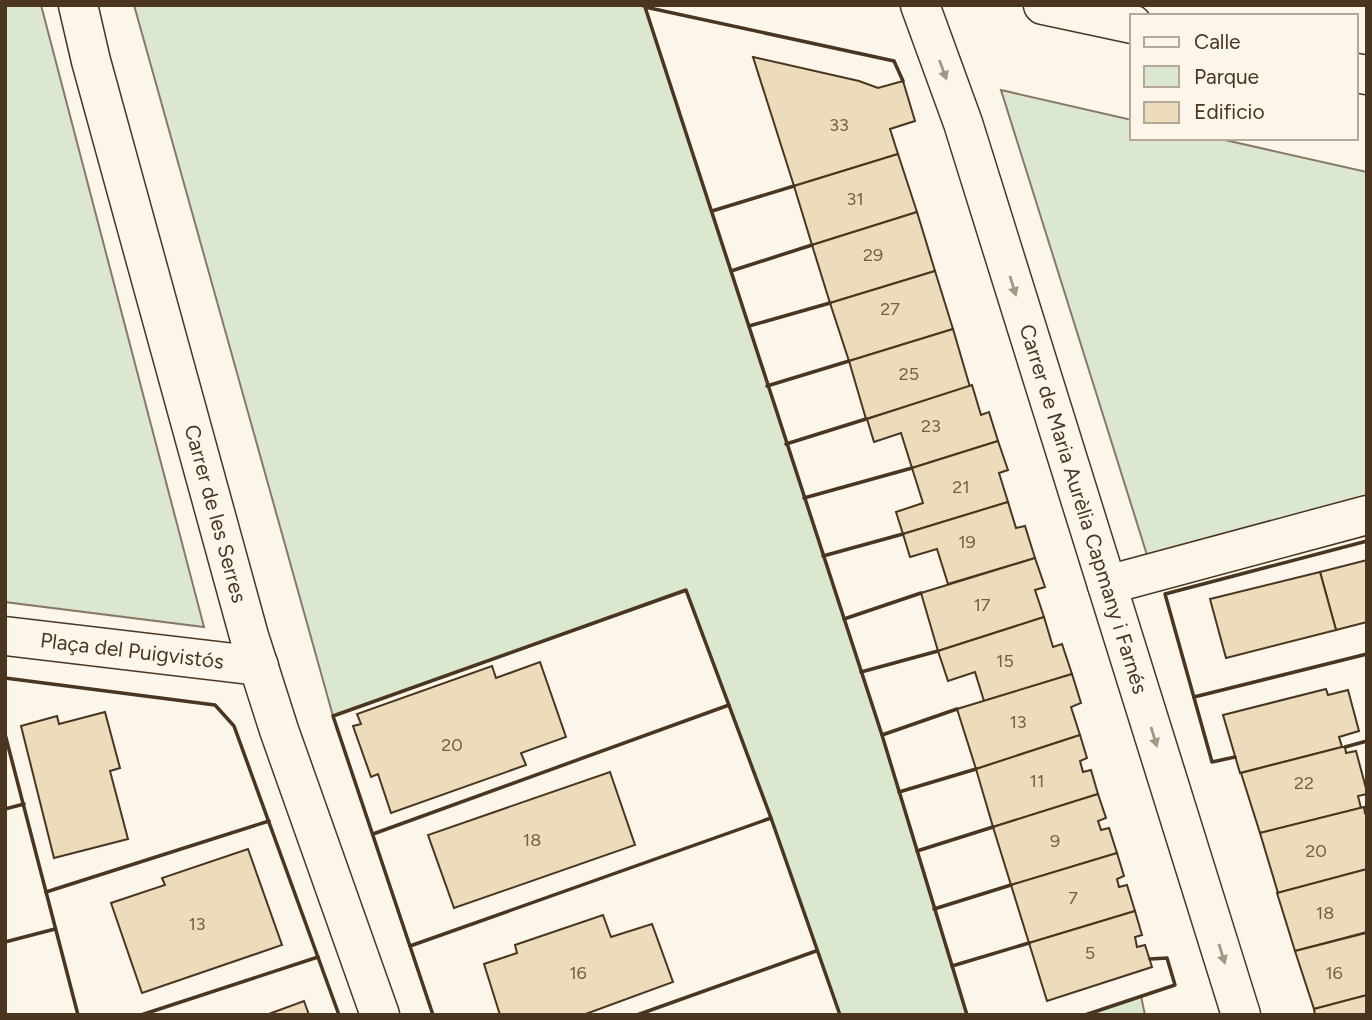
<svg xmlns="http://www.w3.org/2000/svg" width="1372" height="1020" viewBox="0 0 1372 1020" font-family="Figtree,sans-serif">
	<rect width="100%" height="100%" fill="#fbf6e9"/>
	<!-- green -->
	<g fill="#dce7d0" stroke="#887966" stroke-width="2">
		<path d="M5 5H41L204 627 5 602Z"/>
		<path d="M134 5H638L645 7 882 735 967 1015H840L771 818 686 591 333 716Z"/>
		<path d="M1001 90 1132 120V138H1216L1367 172V497L1147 555Z"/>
		<path d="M1141 996 1145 1015H1085Z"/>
	</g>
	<!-- building -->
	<g fill="#ecdcbc" stroke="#4a3520" stroke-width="2">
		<path d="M753 57 859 81 878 88 903 81 915 121 890 129 898 154 794 186Z"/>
		<path d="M898 154 917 212 812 245 794 186Z"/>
		<path d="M917 212 935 271 830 303 812 245Z"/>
		<path d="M935 271 953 329 849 361 830 303Z"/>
		<path d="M953 329 970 387 866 419 849 361Z"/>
		<path d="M972 385 981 415 989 412 998 441 912 468 901 433 874 442 867 419Z"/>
		<path d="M998 441 1008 470 999 473 1008 502 903 534 896 512 923 503 912 468Z"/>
		<path d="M1008 502 1016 528 1025 526 1035 558 948 584 937 549 910 557 903 534Z"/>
		<path d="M1035 558 1045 587 1035 590 1044 617 938 651 921 593Z"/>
		<path d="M1367 560V622L1336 630 1320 572Z"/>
		<path d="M1320 572 1336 630 1226 658 1210 599Z"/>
		<path d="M1044 617 1053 647 1062 644 1072 674 984 701 975 672 948 681 938 651Z"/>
		<path d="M540 662 566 737 521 753 526 765 391 813 378 774 371 777 353 726 361 724 357 714 492 666 496 678Z"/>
		<path d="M1072 674 1081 703 1071 707 1080 735 976 769 957 709Z"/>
		<path d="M1326 689 1328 695 1348 690 1359 731 1339 737 1342 747 1240 773 1223 715Z"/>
		<path d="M105 712 120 768 110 771 128 839 54 858 21 726 57 716 59 724Z"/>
		<path d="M1080 735 1087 758 1080 761 1083 772 1091 770 1098 794 993 827 976 769Z"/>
		<path d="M1342 747H1345L1346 753 1356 751 1367 792V794L1358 796 1361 808 1260 833 1241 773Z"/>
		<path d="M610 772 635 845 454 908 428 835Z"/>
		<path d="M1098 794 1106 818 1098 821 1101 830 1109 828 1117 853 1011 885 993 827Z"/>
		<path d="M1364 807 1365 813 1367 812V869L1278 893 1260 833Z"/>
		<path d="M248 849 282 945 142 993 111 903 165 885 162 878Z"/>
		<path d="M1117 853 1124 876 1117 879 1119 887 1127 885 1135 911 1029 943 1011 885Z"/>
		<path d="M1367 869V932L1295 951 1277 893Z"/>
		<path d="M1135 911 1142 935 1135 937 1137 947 1145 945 1152 967 1047 1001 1029 943Z"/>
		<path d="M603 915 611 937 652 924 673 982 583 1015H500L484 964 517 953 515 945Z"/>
		<path d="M1366 933 1367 995 1314 1009 1295 951Z"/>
		<path d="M1367 995V1015H1315L1314 1009Z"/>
		<path d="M304 1001 309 1015H266Z"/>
	</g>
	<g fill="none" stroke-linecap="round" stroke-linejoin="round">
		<defs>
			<g id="minor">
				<path id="s1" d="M78 5 91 61 249 636 279 730 380 1015"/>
				<path id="s2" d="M920 5 963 123 1241 1015"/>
				<path d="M1043 5 1132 24"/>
				<path d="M1356 73 1367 75"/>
				<path d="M1107 585 1367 515"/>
				<path id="s3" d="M5 636 259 666"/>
			</g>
		</defs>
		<!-- minor casing -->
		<use href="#minor" stroke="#4a3520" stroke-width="41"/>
		<!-- minor -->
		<use href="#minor" stroke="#fbf6e9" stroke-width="38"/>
		<!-- wall -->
		<g stroke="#4a3520" stroke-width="3.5">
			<path d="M903 81 894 61 645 7 882 735 967 1015"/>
			<path d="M712 211 794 186"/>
			<path d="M731 271 812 245"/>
			<path d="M749 326 830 303"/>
			<path d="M767 386 849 361"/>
			<path d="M786 444 866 419"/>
			<path d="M804 498 912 468"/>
			<path d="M823 556 903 534"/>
			<path d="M844 619 921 593"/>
			<path d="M861 672 938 651"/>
			<path d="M5 678 215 705 234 726 339 1015"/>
			<path d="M1194 697 1367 654"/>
			<path d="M5 734 78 1015"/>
			<path d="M882 735 957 709"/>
			<path d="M1345 747 1367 741"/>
			<path d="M1235 757 1212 762 1165 594 1367 541"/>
			<path d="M899 792 976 769"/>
			<path d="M5 809 24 804"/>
			<path d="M373 834 729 705"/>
			<path d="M917 851 993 827"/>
			<path d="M46 892 269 821"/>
			<path d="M934 909 1011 885"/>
			<path d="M5 942 55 929"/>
			<path d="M410 946 771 818"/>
			<path d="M952 966 1029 943"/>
			<path d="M141 1015 318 957"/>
			<path d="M433 1015 333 716 686 590 771 818 840 1015"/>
			<path d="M637 1015 816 951"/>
			<path d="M1085 1015 1175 985 1167 958 1150 959"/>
		</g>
	</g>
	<!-- one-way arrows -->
	<defs><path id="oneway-solid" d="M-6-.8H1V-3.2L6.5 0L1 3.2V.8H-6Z" transform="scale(1.75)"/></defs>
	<g fill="#a29684">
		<use href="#oneway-solid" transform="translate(943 70) rotate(70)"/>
		<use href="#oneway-solid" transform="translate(1013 286) rotate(73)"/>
		<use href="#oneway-solid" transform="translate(1154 737) rotate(73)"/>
		<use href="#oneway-solid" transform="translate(1222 954) rotate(73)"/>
	</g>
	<g text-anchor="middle" stroke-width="5" stroke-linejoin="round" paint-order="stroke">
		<!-- number labels -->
		<g font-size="18" fill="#725f47">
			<text x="839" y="131">33</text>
			<text x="855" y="205">31</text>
			<text x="873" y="261">29</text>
			<text x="890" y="315">27</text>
			<text x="909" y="380">25</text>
			<text x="931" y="432">23</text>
			<text x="961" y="493">21</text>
			<text x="967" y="548">19</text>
			<text x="982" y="611">17</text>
			<text x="1005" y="667">15</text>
			<text x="1018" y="728">13</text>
			<text x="452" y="751">20</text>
			<text x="1037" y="787">11</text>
			<text x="1304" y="789">22</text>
			<text x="532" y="846">18</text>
			<text x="1055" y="847">9</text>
			<text x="1316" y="857">20</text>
			<text x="1073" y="904">7</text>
			<text x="1325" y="919">18</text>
			<text x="197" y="930">13</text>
			<text x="1090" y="959">5</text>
			<text x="578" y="979">16</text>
			<text x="1334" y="979">16</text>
		</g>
		<!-- street labels -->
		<g font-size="21" fill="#4a3520" stroke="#fbf6e9">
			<text dy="7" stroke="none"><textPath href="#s2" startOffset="530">Carrer de Maria Aurèlia Capmany i Farnés</textPath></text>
			<text dy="7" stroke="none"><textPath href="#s1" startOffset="527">Carrer de les Serres</textPath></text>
			<text dy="7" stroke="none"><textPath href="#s3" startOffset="128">Plaça del Puigvistós</textPath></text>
		</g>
	</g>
	<!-- border -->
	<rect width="1372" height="1020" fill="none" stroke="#4a3520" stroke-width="14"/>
	<!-- legend -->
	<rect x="1130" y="14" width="228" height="126" fill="#fbf6e9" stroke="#b4a999" stroke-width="2"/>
	<rect x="1144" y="37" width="35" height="10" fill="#fbf6e9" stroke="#b4a999" stroke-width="2"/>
	<text x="1194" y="49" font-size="21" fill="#4a3520">Calle</text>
	<rect x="1144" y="66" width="35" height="21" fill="#dce7d0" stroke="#b4a999" stroke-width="2"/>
	<text x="1194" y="84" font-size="21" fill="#4a3520">Parque</text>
	<rect x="1144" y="102" width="35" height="21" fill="#ecdcbc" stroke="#b4a999" stroke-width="2"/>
	<text x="1194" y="119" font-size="21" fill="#4a3520">Edificio</text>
</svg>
